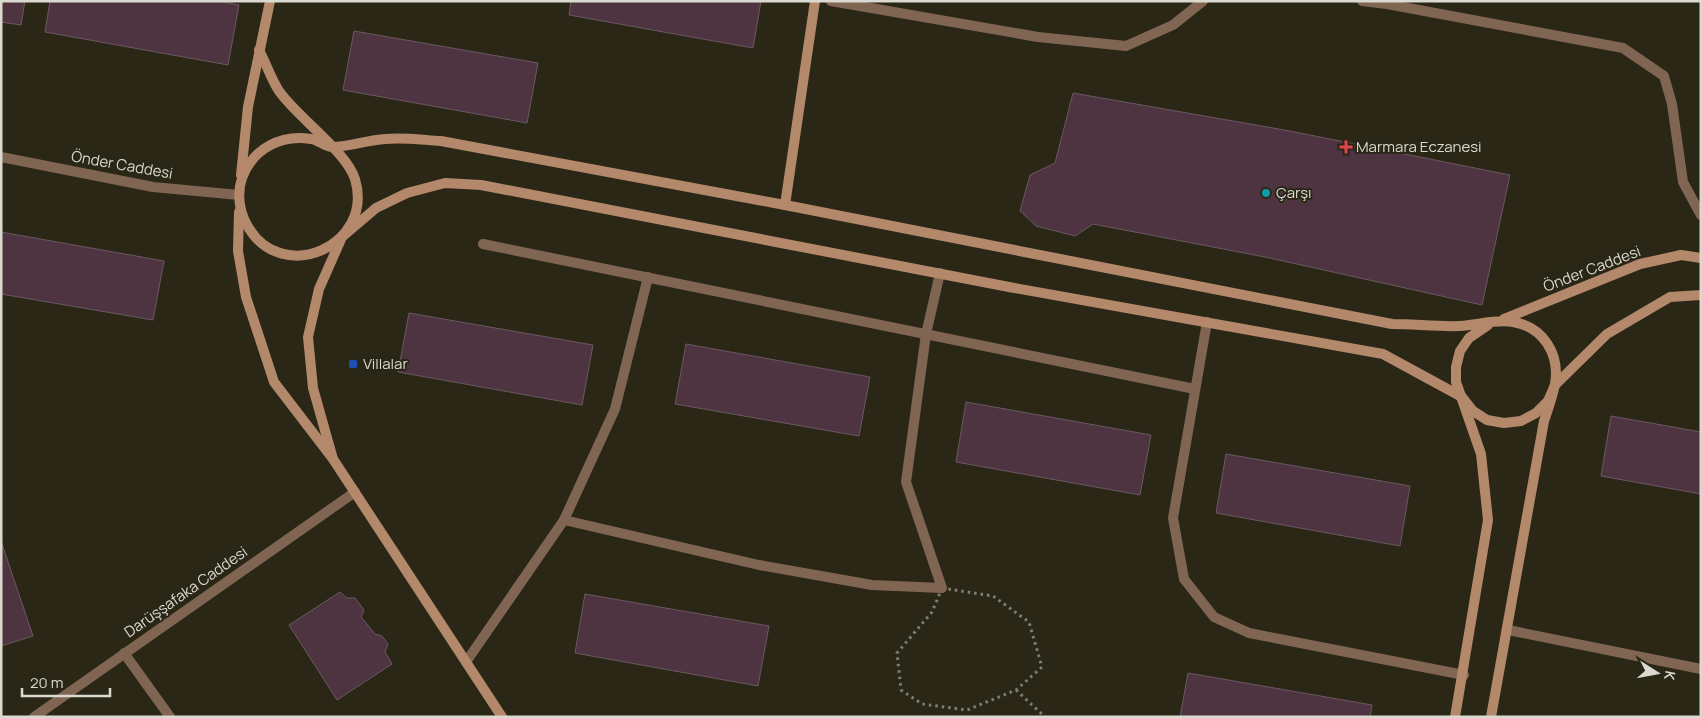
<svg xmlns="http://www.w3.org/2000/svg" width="1702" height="718" viewBox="0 0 1702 718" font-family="Manrope,sans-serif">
	<rect width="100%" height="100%" fill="#2a2717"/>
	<!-- building -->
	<g fill="#4e3441" stroke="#6b5861">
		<path d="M1 1H25L21 25 1 22Z"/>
		<path d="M50 1H218L239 5 228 65 45 32Z"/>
		<path d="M571 1H761L753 48 569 15Z"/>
		<path d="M354 31 538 63 527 123 343 90Z"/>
		<path d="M1073 93 1290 131 1510 175 1482 305 1265 257 1093 224 1075 236 1036 226 1020 211 1030 175 1055 163Z"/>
		<path d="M1 232 164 261 153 320 1 294Z"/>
		<path d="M409 313 593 345 582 405 398 372Z"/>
		<path d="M686 344 870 377 859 436 675 404Z"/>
		<path d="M966 402 1151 435 1140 495 956 462Z"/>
		<path d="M1611 416 1701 432V494L1601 476Z"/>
		<path d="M1226 454 1410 486 1400 546 1216 513Z"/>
		<path d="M1 541 33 636 1 646Z"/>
		<path d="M340 592 347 598H355L364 610 361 617 375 634 382 636 388 644 385 652 392 664 337 700 289 625Z"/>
		<path d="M585 594 769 626 758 686 575 653Z"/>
		<path d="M1188 673 1372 705 1370 717H1180Z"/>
	</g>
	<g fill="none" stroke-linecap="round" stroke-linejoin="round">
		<!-- path -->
		<g stroke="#817f72" stroke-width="3" stroke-dasharray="2.5 4" stroke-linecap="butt">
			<path d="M942 588 993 596 1029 622 1042 667 1016 690 967 710 922 704 901 690 897 653 932 612Z"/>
			<path d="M1016 690 1045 717"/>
		</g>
		<!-- street -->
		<g stroke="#816553" stroke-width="10">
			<path d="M831 1 1038 37 1126 46 1173 25 1203 1"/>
			<path d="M1362 1 1387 4 1623 48 1664 76 1672 104 1683 182 1701 215"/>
			<path d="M1 157 153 187 239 195"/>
			<path d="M483 244 1195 389"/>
			<path d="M1207 322 1173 518 1184 579 1214 617 1249 633 1464 675"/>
			<path d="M564 520 759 565 872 585 942 588 906 482 926 334 940 273"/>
			<path d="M1508 630 1701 669"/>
			<path d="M124 653 170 717"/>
			<path d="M466 662 564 520 615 409 648 277"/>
			<path d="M34 717 355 492"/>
		</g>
		<!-- secondary -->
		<g stroke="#b4886a" stroke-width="10">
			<path d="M259 50C266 63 271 79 279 91 297 117 346 151 355 179 375 246 281 287 247 225 239 211 237 193 242 178 253 148 282 134 311 139 319 140 325 147 332 147 350 147 367 140 385 139 403 137 423 140 441 141L785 205 1392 324C1414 324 1438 327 1460 326 1477 325 1497 319 1513 322 1544 327 1560 355 1555 384 1553 396 1548 409 1544 421L1491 717"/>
			<path d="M241 175 248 107 270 1"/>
			<path d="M785 205 815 1"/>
			<path d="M239 212 238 251 246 297 274 382 333 459 502 717"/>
			<path d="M1504 319 1640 264 1681 255 1701 258"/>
			<path d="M333 459 313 388 308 337 319 289 342 237 376 208 407 193 445 183 481 185 1009 287 1383 354 1462 397 1473 411 1487 420 1504 423 1521 421 1536 413 1548 401 1555 385 1607 334 1670 297 1701 295"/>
			<path d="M1455 717 1488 520 1481 454 1456 382V367L1460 351 1469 338 1488 325"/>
		</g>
	</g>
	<!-- markers -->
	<path fill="#e0444e" stroke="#2a2717" stroke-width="2" d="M1343.5 139.5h5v5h5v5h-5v5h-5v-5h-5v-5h5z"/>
	<circle fill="#0f9aa8" stroke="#2a2717" stroke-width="2" cx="1266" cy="193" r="5"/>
	<rect fill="#1a4fb4" stroke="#2a2717" stroke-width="2" x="348" y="359" width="10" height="10" rx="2.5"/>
	<g text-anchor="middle" stroke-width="4" stroke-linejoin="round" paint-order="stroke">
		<!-- poi labels -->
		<g font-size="15" fill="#dbdad0" stroke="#2a2717" text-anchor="start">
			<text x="1356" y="152">Marmara Eczanesi</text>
			<text x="1276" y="198">Çarşı</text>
			<text x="363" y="369">Villalar</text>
		</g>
		<!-- street labels -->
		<g font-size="15" fill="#dbdad0" stroke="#2a2717">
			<text transform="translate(122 165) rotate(10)" y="5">Önder Caddesi</text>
			<text transform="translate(1592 269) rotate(-21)" y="5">Önder Caddesi</text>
			<text transform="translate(186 592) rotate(-35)" y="5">Darüşşafaka Caddesi</text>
		</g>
	</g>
	<!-- border -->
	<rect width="1702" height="718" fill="none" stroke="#dbdad0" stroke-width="5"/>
	<!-- north arrow -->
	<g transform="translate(1657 673) rotate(101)" stroke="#2a2717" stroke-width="4" paint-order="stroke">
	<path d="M0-4L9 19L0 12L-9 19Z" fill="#dbdad0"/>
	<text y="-8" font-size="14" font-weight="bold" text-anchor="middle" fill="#dbdad0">K</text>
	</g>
	<!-- scale -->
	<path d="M22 688v8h88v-8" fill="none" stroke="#dbdad0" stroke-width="2.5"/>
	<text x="30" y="688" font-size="15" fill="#dbdad0" stroke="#2a2717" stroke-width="4" paint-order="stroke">20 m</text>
</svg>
